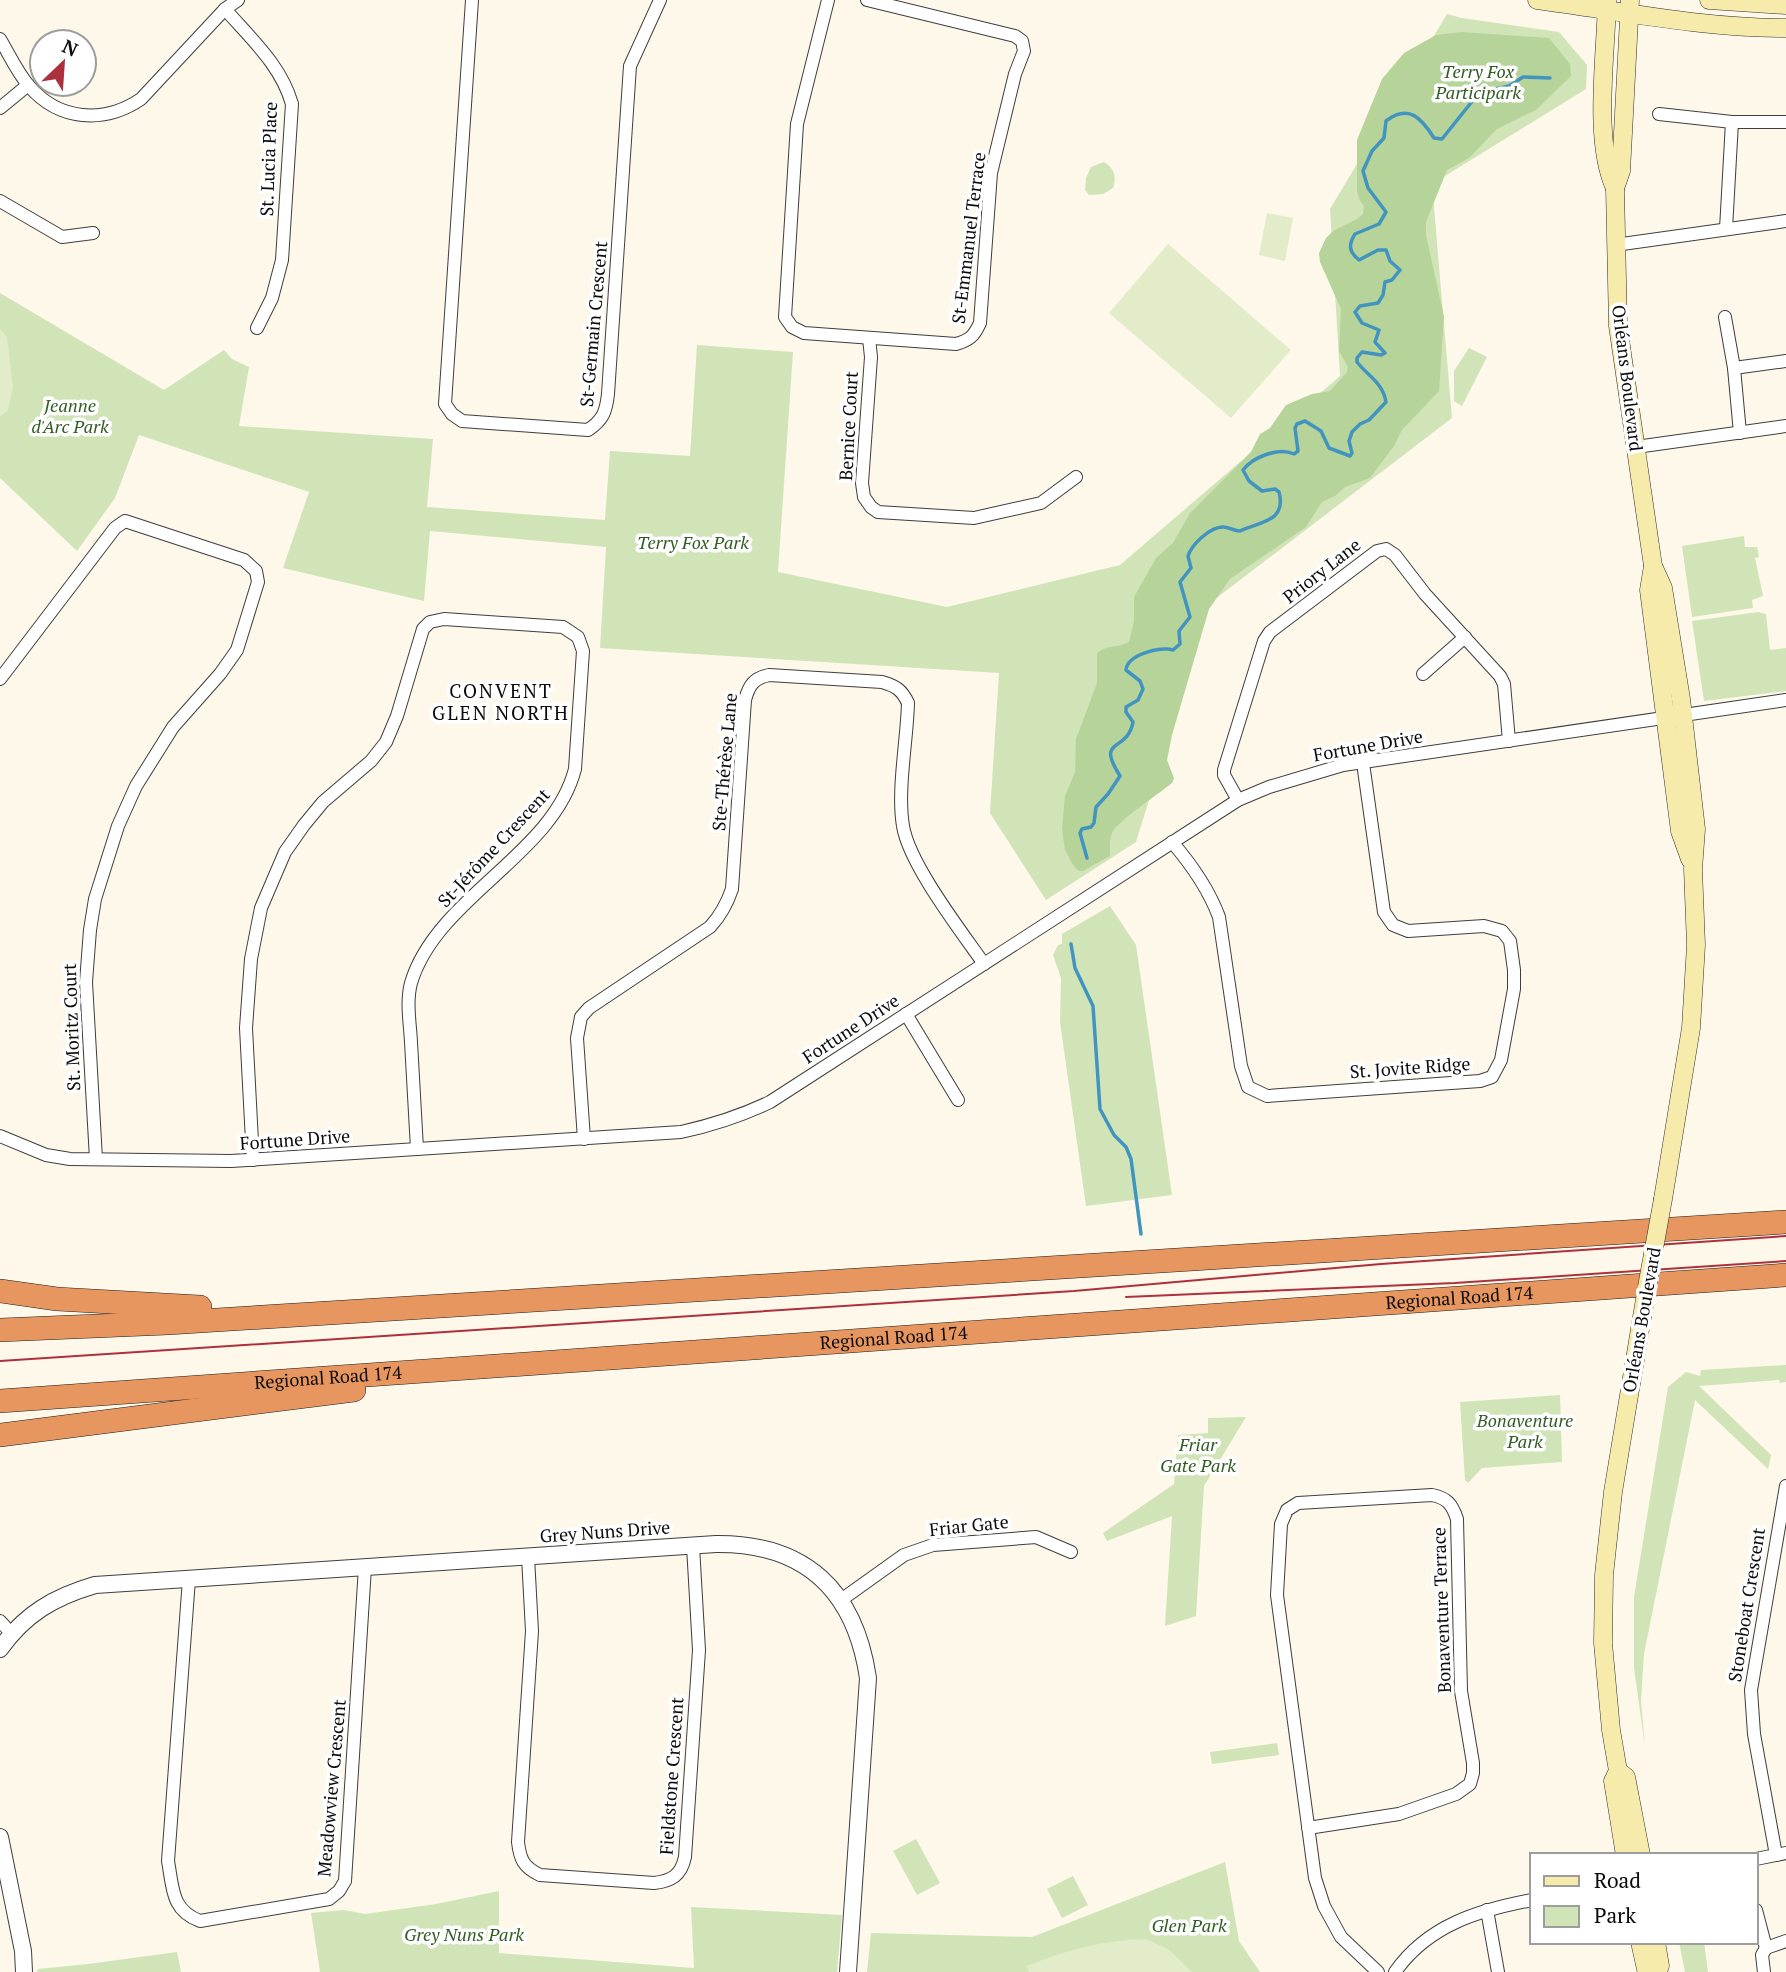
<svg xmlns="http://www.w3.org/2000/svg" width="1786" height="1972" viewBox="0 0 1786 1972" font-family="'PT Serif',serif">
	<rect width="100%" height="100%" fill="#fdf8ea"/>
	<!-- green -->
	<g fill="#d1e4b8">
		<path d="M1447 14 1462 18 1559 32 1587 65 1586 89 1432 184 1452 418 1210 603 1136 842 1046 900 990 813 999 673 600 648 606 547 430 531 424 601 283 568 309 492 139 435 115 498 77 551 0 478V293L164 390 224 350 232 359 249 367 239 426 433 439 427 507 605 520 610 451 690 456 697 345 793 352 778 572 947 607 1120 565 1340 376 1330 209Z"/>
		<path d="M1104 162C1114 168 1117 176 1113 188L1103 194 1089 195 1085 190 1086 178 1091 167Z"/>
		<path d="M1469 348 1487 357 1462 406 1454 401V371Z"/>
		<path d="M1744 536 1745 547H1757L1759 557 1755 558 1763 596 1752 600 1753 608 1692 617 1682 546Z"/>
		<path d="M1758 612 1766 614 1770 650 1786 648V691L1704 701 1692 621Z"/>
		<path d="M1110 906 1136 945 1172 1195 1086 1206 1060 1022 1061 978 1053 955 1058 945 1062 944V934Z"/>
		<path d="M1786 1365V1382L1780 1383 1779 1380 1699 1386 1771 1455 1768 1469 1695 1400 1644 1654 1641 1701 1645 1747 1634 1668V1597L1668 1387 1686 1372 1700 1376 1701 1370Z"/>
		<path d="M1560 1395 1562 1462 1482 1468 1468 1483 1465 1480 1460 1402Z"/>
		<path d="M1246 1417 1204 1486 1196 1616 1165 1626 1172 1516 1107 1541 1103 1533 1174 1484 1178 1435 1208 1433V1418Z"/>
		<path d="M1277 1743 1279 1755 1212 1764 1210 1752Z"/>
		<path d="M916 1839 940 1883 917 1895 893 1851Z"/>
		<path d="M1225 1862 1239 1941 1260 1972H867L871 1933 1032 1937Z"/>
		<path d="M1073 1876 1088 1905 1062 1918 1047 1889Z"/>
		<path d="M499 1891V1953L694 1968 691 1907 842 1915 837 1972H320L311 1913 344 1910 365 1914 436 1904Z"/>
		<path d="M1679 1942H1704L1708 1972H1685Z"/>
		<path d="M177 1952 181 1972H37L38 1969 88 1964Z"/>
	</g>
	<!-- forest -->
	<path fill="#b6d399" d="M1461 32 1549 38 1570 64 1571 76 1536 110 1497 129 1469 158 1447 170 1426 222V235L1444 317 1439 391 1402 430 1394 446 1370 478 1345 487 1335 496 1322 502 1306 527 1230 579 1209 609 1172 735 1167 760 1174 778 1172 783C1159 794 1117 821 1112 833 1109 840 1110 849 1110 856L1083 871H1079L1073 865 1065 850 1062 829 1065 796 1075 772 1076 739 1097 683V653C1106 645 1118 648 1129 642L1134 621V597L1156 558 1173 543 1190 513 1251 452 1260 434 1270 428 1286 405 1312 394 1330 391 1347 372 1348 367 1339 351 1341 309 1320 262 1319 253 1326 238 1333 231 1357 219 1363 214 1364 206 1359 199 1357 191V140L1382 79 1404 53 1436 35Z"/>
	<!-- pitch -->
	<g fill="#e2ecc9">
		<path d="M1267 213 1293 218 1285 261 1259 255Z"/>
		<path d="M1168 244 1291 350 1231 418 1109 313Z"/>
		<path d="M0 329 7 337 13 387 8 410 0 417Z"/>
		<path d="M1146 1939 1168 1949 1192 1972H1029L1027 1966C1066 1950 1103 1940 1146 1939Z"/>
	</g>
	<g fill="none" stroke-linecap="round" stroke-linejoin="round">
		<!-- stream -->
		<g stroke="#4294c0" stroke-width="3.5">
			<path d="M1087 858 1080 833 1082 829 1091 827 1094 823 1096 807 1108 794 1120 776C1095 736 1127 754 1133 722L1126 712V707L1138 700 1143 689 1140 681 1126 670C1127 655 1160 646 1173 650L1180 644 1179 631 1190 617 1180 582 1191 568 1188 556C1192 544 1210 527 1223 527 1229 527 1234 531 1240 531 1259 522 1287 522 1279 492L1275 489 1262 491 1249 481 1243 470C1253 457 1278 447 1294 454L1298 451 1295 428 1297 424 1305 421 1321 431 1329 448 1350 456 1352 453 1349 441 1352 432 1360 424 1369 420 1386 402C1383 383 1368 376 1357 362V358L1362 352 1381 355 1385 353 1375 342 1379 330 1362 323 1355 312 1360 306 1378 303 1383 295 1385 282 1392 280 1400 270 1390 261 1386 250H1378L1359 260C1349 252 1348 245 1355 234L1379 224 1386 212 1368 188 1363 171 1372 151 1384 138 1386 121C1409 103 1422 119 1434 138L1442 139 1474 99 1487 91 1509 86 1523 77 1550 78"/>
			<path d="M1071 944 1075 968 1093 1006 1100 1109 1114 1135 1126 1147 1131 1159 1141 1234"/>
		</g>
		<defs>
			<g id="minor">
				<path d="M472 0 445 404 452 414 462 421 588 430C603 420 606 412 608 394L630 66 660 0"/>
				<path d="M828 0 797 124 785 317 792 327 804 333 956 344C970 340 974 336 980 323L991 173 1015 74 1024 51 1022 41 1015 36 867 0"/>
				<path d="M225 9C251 39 281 65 292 104L282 260 272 298 257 328"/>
				<path d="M0 39C9 54 17 72 29 86 59 121 104 124 141 99L225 9 238 0"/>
				<path d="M0 108 28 85"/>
				<path d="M1659 114 1732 122"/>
				<path d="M0 201 62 237 93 233"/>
				<path d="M1726 229 1732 122H1786"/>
				<path d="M1615 245 1786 221"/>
				<path d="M1725 317 1734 368 1786 361"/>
				<path d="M869 338 871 357 862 483 864 497 871 507 878 512 974 518 1041 503 1076 477"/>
				<path d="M1734 368 1740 433"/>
				<path d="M1636 447 1786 426"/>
				<path d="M1423 674 1465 637"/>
				<path d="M0 679 115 528 125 521 244 560 256 571 258 582 237 650 220 674 173 727 136 786 118 826 95 899 90 930 86 982 96 1159"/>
				<path d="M1238 800 1224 775V770L1264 641 1270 632 1377 551 1386 549 1395 555 1425 594 1500 676 1504 684 1509 741"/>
				<path d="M1172 842C1191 864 1209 890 1219 917L1241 1066 1248 1087 1267 1096 1480 1081 1492 1077 1501 1060 1514 989V970L1510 941 1502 931 1484 926 1408 931 1393 925 1384 912 1363 763"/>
				<path d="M906 1014 958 1100"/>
				<path d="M0 1136 46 1155 70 1159 231 1161 681 1132C713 1125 741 1116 770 1102L1238 800 1269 787 1343 765 1786 700"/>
				<path d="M584 1139 577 1038 581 1017 589 1008 710 927C721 915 727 904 732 889L745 700C749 685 754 678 769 675L882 682C896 686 902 690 908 703 907 741 897 790 903 826 909 864 961 931 984 964"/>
				<path d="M253 1160 246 1028 251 959 261 908 285 852 304 825 323 802 371 761 386 742 397 716 423 629 430 622 444 619 563 627 578 637 583 651 575 769C553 855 436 898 411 983 406 1002 410 1023 411 1042 413 1078 415 1114 417 1149"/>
				<path d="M528 1557 532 1631 518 1842C520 1859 523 1867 540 1875L654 1883C671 1881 681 1876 685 1857L699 1650 693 1546"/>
				<path d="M189 1579 168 1861C173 1888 171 1910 200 1921L329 1899 339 1891 345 1881 365 1567"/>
				<path d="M841 1600 904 1555 933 1545 1036 1537 1071 1552"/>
				<path d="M0 1621 11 1633"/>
				<path d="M1308 1828 1399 1814 1456 1794 1470 1784 1473 1773V1763L1461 1691 1457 1519C1452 1504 1447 1498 1432 1495L1298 1503 1287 1510 1281 1524 1277 1595 1315 1878 1324 1906 1341 1937 1378 1972"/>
				<path d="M1776 1855 1754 1734 1751 1690 1786 1486"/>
				<path d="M1756 1859 1786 1853"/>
				<path d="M1487 1910 1498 1972"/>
				<path d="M1756 1910 1766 1948"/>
				<path d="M1395 1972C1428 1925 1479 1910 1532 1900"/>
				<path d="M1764 1972 1762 1955 1766 1948 1786 1941"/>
			</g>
			<g id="tertiary">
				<path d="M0 1649C25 1614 54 1597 95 1585L716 1544C806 1543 855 1591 868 1678L848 1972"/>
				<path d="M0 1837 23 1951 24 1972"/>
			</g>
			<g id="secondary">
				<path d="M1537 0C1620 11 1702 28 1786 28"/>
				<path d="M1630 0 1621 171 1615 188 1618 326 1653 566 1663 588 1681 699 1696 829 1693 869 1696 945 1691 1028 1663 1199"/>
				<path d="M1709 0 1786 5"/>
				<path d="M1607 1C1606 55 1593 141 1615 188"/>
				<path d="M1653 566 1649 590 1680 831 1690 859"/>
				<path d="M1618 1771 1626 1777 1641 1855"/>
				<path d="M1625 1855 1613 1781 1618 1771 1611 1730 1603 1643 1604 1575 1613 1492 1647 1287"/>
				<path d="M1640 1942 1646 1969 1649 1972"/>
				<path d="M1656 1942 1660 1966 1657 1972"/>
			</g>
			<g id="motorway">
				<path d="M0 1291 57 1299 200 1307"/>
				<path d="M0 1330 168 1323 1786 1222"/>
				<path id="s1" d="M0 1401 1786 1275"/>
				<path d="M0 1435 354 1390"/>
			</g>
		</defs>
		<!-- minor casing -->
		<use href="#minor" stroke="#3e3e3e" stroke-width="14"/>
		<!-- tertiary casing -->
		<use href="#tertiary" stroke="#3e3e3e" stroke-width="18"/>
		<!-- secondary casing -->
		<use href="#secondary" stroke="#2d2d2d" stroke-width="19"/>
		<!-- motorway casing -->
		<use href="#motorway" stroke="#1c1c1c" stroke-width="24"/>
		<!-- minor -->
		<use href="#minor" stroke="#fff" stroke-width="12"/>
		<!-- tertiary -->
		<use href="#tertiary" stroke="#fff" stroke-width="16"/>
		<!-- secondary -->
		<use href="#secondary" stroke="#f7ebab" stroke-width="18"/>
		<!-- motorway -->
		<use href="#motorway" stroke="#e7965f" stroke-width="23"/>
		<!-- tram -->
		<g stroke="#ad313d" stroke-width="2">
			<path d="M1126 1297 1455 1283 1786 1261"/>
			<path d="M0 1361 1074 1291 1381 1264 1786 1236"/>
		</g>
		<defs>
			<path id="secondary-bridge" d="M1647 1287 1663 1199"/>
		</defs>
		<!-- secondary-bridge casing -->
		<use href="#secondary-bridge" stroke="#2d2d2d" stroke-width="19" stroke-linecap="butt"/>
		<!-- secondary-bridge -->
		<use href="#secondary-bridge" stroke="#f7ebab" stroke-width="18"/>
	</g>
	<g text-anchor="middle" stroke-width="7" stroke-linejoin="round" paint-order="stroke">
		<!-- park labels -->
		<g font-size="18" font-style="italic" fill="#315c22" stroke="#fff">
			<text x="1478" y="78">Terry Fox<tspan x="1478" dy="21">Participark</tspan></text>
			<text x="70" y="412">Jeanne<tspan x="70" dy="21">d'Arc Park</tspan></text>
			<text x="693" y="549">Terry Fox Park</text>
			<text x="1525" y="1427">Bonaventure<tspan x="1525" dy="21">Park</tspan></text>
			<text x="1198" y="1451">Friar<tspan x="1198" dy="21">Gate Park</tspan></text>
			<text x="1189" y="1932">Glen Park</text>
			<text x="464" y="1941">Grey Nuns Park</text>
		</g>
		<!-- street labels -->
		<g font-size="18" fill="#0b0b0b" stroke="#fff">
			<text transform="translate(269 159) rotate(-88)" y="6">St. Lucia Place</text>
			<text transform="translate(969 238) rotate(-83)" y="6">St-Emmanuel Terrace</text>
			<text transform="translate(594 324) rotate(-85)" y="6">St-Germain Crescent</text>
			<text transform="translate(1627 378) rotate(83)" y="6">Orléans Boulevard</text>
			<text transform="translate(849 426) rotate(-87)" y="6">Bernice Court</text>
			<text transform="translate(1322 571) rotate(-38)" y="6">Priory Lane</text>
			<text transform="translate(1368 746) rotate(-10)" y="6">Fortune Drive</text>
			<text transform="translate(725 762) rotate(-85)" y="6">Ste-Thérèse Lane</text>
			<text transform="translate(494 848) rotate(-47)" y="6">St-Jérôme Crescent</text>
			<text transform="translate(72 1027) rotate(-92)" y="6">St. Moritz Court</text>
			<text transform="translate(851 1029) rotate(-33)" y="6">Fortune Drive</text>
			<text transform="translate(1410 1068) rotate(-4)" y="6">St. Jovite Ridge</text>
			<text transform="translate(295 1140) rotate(-4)" y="6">Fortune Drive</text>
			<text dy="6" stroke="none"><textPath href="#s1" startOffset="1463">Regional Road 174</textPath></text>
			<text transform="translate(1642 1320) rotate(-80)" y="6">Orléans Boulevard</text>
			<text dy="6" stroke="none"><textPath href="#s1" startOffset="896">Regional Road 174</textPath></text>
			<text dy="6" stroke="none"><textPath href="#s1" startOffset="329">Regional Road 174</textPath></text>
			<text transform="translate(969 1526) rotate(-6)" y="6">Friar Gate</text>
			<text transform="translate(605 1532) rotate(-4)" y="6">Grey Nuns Drive</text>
			<text transform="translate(1747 1605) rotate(-81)" y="6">Stoneboat Crescent</text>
			<text transform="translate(1442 1610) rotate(-92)" y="6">Bonaventure Terrace</text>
			<text transform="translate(672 1776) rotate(-86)" y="6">Fieldstone Crescent</text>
			<text transform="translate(332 1788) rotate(-85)" y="6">Meadowview Crescent</text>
		</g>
		<!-- neighbourhood labels -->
		<g font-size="19" letter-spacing="2" fill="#0b0b0b" stroke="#fff">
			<text x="501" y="698">CONVENT<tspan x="501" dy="22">GLEN NORTH</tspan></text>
		</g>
	</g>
	<!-- legend -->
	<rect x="1530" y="1853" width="228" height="91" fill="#ffffff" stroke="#9d9d9d" stroke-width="2"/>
	<rect x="1544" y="1876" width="35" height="10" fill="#f7ebab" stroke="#9d9d9d" stroke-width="2"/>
	<text x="1594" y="1888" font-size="21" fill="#0b0b0b">Road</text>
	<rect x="1544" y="1906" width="35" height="21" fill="#d1e4b8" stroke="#9d9d9d" stroke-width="2"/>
	<text x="1594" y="1923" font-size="21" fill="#0b0b0b">Park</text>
	<!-- north arrow -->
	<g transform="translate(63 63) rotate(25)"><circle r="33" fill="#ffffff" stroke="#9d9d9d" stroke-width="2"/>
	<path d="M0-5L12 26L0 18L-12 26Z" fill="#ad313d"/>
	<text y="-10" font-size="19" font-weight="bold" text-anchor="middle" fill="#0b0b0b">N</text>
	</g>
</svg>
